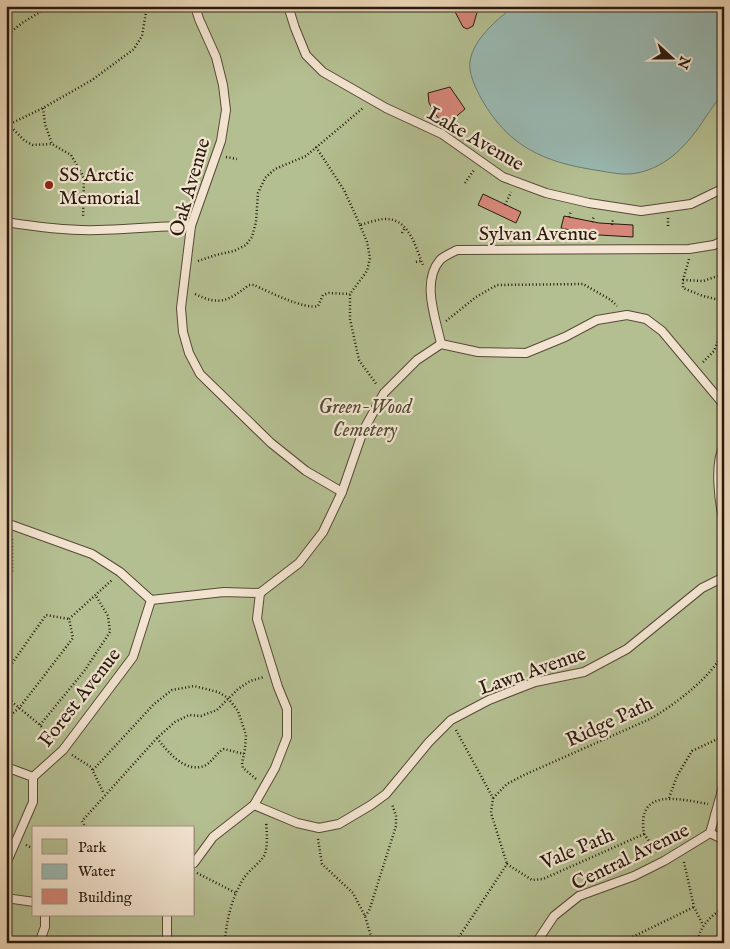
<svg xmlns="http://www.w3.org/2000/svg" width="730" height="949" viewBox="0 0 730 949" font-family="'IM FELL English',serif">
	<rect width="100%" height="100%" fill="#ecd7b8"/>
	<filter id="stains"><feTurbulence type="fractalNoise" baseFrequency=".004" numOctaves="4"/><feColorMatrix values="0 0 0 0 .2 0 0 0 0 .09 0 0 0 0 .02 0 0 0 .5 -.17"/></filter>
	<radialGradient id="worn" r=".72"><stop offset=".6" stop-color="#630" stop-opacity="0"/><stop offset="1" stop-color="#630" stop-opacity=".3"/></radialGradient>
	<!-- green -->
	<path fill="#b4bf91" stroke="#6e6c50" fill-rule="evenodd" d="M6 6H724V943H6ZM34 828H194V915H34Z"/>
	<!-- water -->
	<path fill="#99b9b2" stroke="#6b7971" d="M514 6H724C724 28 724 49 724 71 724 76 725 84 724 89 721 97 710 110 705 118 689 143 668 167 637 173 623 176 609 172 595 170 544 162 509 147 482 100 476 89 468 73 470 61 474 38 497 20 514 6Z"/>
	<!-- building -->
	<g fill="#d7877a" stroke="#271a0f">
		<path d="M452 6H479L473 26 467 29 463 27Z"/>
		<path d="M450 87 465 109 445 126 436 115 429 103 428 93Z"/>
		<path d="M483 194 521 212 516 223 478 205Z"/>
		<path d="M564 216 599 223 633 225V237L583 234V233L561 228Z"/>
	</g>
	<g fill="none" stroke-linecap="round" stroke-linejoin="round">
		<defs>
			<g id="lane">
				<path d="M195 6 199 19 216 57 223 85 226 110 221 141 191 226 181 308 183 332 189 353 200 374 271 443 306 471 342 492"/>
				<path d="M288 6 295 28 306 55 323 72 386 108 442 134 503 177 546 193 589 203 641 211 691 204 724 188"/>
				<path d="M6 222C37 227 67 231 98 230 129 229 160 226 191 226"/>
				<path d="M441 344C436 319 421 282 440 260 444 256 451 253 457 250L689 249 714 245 724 240"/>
				<path d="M724 446C714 462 719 504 724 521"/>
				<path d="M6 523 92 554 120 572 151 600 224 592 260 593 299 563 323 532 342 492 363 431 384 393 417 360 441 344 478 352 526 353 565 337 597 320 627 315 646 319 662 331 724 405"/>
				<path d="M6 767 33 777"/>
				<path d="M254 805 297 823 319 828 339 824 371 805 386 794 429 742 451 720 489 700 535 682 584 672 627 649 702 588 724 577"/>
				<path d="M710 833 724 783"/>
				<path d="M194 863 213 837 254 805 275 768 287 737V709L278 687 257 619 260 593"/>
				<path d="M6 864 33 802V777L63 750 133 657 151 600"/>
				<path d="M6 898 34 902"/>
				<path d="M39 943 45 927V915"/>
				<path d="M167 943V915"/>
				<path d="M536 943 554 916 579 896 634 876 664 861 710 833 724 840"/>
			</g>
		</defs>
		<!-- lane casing -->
		<use href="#lane" stroke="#584939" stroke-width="10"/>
		<!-- path -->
		<g stroke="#271a0f" stroke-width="2.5" stroke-dasharray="1 2.5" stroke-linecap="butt">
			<path d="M6 36 22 23 50 6"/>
			<path d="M43 108 45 124 52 144"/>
			<path d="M6 122 25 141 33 145 52 144 71 155 84 178 83 218"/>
			<path d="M10 124 43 108 92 80 134 49 142 36 147 6"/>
			<path d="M316 147 344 190 360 225C367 223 376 220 383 219 409 217 415 246 423 265"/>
			<path d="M226 157 237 159"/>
			<path d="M465 183 474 170"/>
			<path d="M505 205 511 192"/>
			<path d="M569 217 571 211"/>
			<path d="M668 218V226"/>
			<path d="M592 222 594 216"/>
			<path d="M360 225 367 242 370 258 367 271 350 294V319L359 360 377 385"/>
			<path d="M612 225 613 219"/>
			<path d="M402 233 405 227"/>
			<path d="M689 259 683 280V288L703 296 724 301"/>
			<path d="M198 261 216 255 234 251 246 245 252 237 256 222 258 193 265 178 275 169 306 156 363 108"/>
			<path d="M416 262 421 261"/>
			<path d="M683 280 703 281 724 274"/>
			<path d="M195 294C220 306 228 301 249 285H254C267 291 305 310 318 306L323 295 329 293 350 294"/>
			<path d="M446 321 476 297 497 285 583 284 611 300 617 306"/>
			<path d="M703 362 714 351 724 325"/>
			<path d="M6 584 12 572V537"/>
			<path d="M69 619 112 580"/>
			<path d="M6 672 46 615 69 619"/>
			<path d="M6 697 40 725 55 741"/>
			<path d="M6 725 12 714 20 707 73 638 69 619"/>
			<path d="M40 725 85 670 110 632 108 616 96 596"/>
			<path d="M456 730 493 798 491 813 507 864"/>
			<path d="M157 738C167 751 186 775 206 765 213 761 216 753 224 749L244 754"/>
			<path d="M72 755 91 767 104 794"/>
			<path d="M93 770 154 704 172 690 194 686 218 692 228 698 238 711 246 735 245 749 242 763 243 768 256 779"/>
			<path d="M493 798 507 784 524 775 650 719C673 706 713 676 724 651"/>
			<path d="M669 798 677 776 692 751 724 736"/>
			<path d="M86 828 82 821 157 738 175 722 189 715 201 716 217 710 238 689 250 681 264 677"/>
			<path d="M644 834 657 852"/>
			<path d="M318 839 322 864 353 893 365 916 373 943"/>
			<path d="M26 845 34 849"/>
			<path d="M684 862 694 907 703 925"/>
			<path d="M197 873 236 893"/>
			<path d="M365 916 369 911 396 826V816L392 804"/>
			<path d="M225 943C226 922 231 901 241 883 246 872 257 866 264 856 268 850 267 829 266 822"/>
			<path d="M455 943 507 864 532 880 543 879 644 834C636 787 679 799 708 804"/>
			<path d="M620 943 694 907"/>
			<path d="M697 943C700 926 710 916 724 908"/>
		</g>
		<!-- lane -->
		<use href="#lane" stroke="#f3e5d1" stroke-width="8"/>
	</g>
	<!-- markers -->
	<circle fill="#8f2418" stroke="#f3e5d1" stroke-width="2" cx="49" cy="185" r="5"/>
	<g text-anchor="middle" stroke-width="4.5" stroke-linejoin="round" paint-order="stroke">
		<!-- street labels -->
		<g font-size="20" fill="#271a0f" stroke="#f3e5d1">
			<text transform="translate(476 138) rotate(30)" y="7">Lake Avenue</text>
			<text transform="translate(189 187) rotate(-74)" y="7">Oak Avenue</text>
			<text x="538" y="240">Sylvan Avenue</text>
			<text transform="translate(532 670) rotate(-19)" y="7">Lawn Avenue</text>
			<text transform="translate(79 697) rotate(-52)" y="7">Forest Avenue</text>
			<text transform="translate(609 721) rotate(-25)" y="7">Ridge Path</text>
			<text transform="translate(577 848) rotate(-23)" y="7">Vale Path</text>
			<text transform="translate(630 856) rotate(-26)" y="7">Central Avenue</text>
		</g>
		<!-- poi labels -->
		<g font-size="20" fill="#271a0f" stroke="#f3e5d1" text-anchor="start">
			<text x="59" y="181">SS Arctic<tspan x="59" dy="23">Memorial</tspan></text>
		</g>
		<!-- park labels -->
		<g font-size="20" font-style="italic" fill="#514c36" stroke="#f3e5d1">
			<text x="365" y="413">Green-Wood<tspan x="365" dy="23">Cemetery</tspan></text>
		</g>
	</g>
	<!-- margin -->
	<rect width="730" height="949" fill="none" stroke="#ecd7b8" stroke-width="25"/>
	<rect x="8" y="8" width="715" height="934" fill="none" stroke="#271a0f" stroke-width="2.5"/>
	<rect x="12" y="12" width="705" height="924" fill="none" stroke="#271a0f"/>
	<!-- legend -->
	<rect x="32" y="826" width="162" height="90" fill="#f3e5d1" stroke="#a19483"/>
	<rect x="42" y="839" width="25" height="15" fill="#b4bf91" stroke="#a19483"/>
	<text x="78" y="852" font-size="15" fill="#271a0f">Park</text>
	<rect x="42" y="864" width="25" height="15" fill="#99b9b2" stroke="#a19483"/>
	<text x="78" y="876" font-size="15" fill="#271a0f">Water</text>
	<rect x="42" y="889" width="25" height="15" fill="#d7877a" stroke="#a19483"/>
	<text x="78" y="902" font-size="15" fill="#271a0f">Building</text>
	<!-- north arrow -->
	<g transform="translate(672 58) rotate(111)" stroke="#f3e5d1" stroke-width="4" paint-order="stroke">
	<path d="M0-4L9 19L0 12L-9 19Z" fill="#271a0f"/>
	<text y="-8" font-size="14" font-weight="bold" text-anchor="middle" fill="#271a0f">N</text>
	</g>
	<rect width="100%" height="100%" filter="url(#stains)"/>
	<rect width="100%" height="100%" fill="url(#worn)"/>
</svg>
